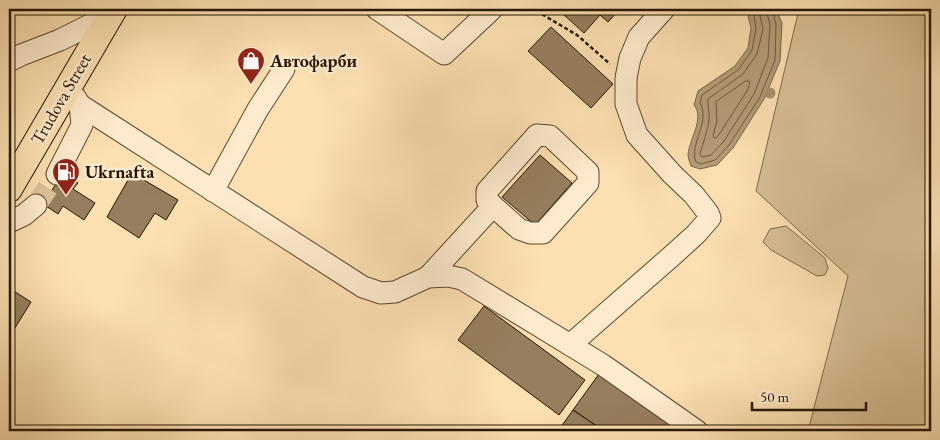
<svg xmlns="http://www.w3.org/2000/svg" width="940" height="440" viewBox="0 0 940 440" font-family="'EB Garamond',serif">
	<rect width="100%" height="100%" fill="#fde0b2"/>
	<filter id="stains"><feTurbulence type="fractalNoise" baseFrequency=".004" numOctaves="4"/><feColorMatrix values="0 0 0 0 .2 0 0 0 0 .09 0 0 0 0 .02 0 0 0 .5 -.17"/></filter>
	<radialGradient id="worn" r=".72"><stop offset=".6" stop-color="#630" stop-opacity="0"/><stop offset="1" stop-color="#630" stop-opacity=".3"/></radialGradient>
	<!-- green -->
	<g fill="#d8bd94" stroke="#7f684c">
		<path d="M799 9H931V431H808L848 276 756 191Z"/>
		<path d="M786 226 825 258 828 268 825 275 817 276 771 250 763 242 770 229Z"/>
	</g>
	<!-- water -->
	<path fill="#b49b76" stroke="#7b6548" d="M750 9H776L782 23 780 61 764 99 733 148 717 165 700 169 691 166C690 163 688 158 688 155 689 139 705 119 694 105L698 91 735 66 748 48 751 28 748 16Z"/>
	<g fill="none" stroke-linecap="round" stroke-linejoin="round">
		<!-- shore -->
		<g stroke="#6d583c" stroke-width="1">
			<path d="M754 9V16L756 29 752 50 738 70 702 95 700 103C711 122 689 143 696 162L701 164 715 160 729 145 760 97 775 60 776 24 772 9"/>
			<path d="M761 9 760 16 763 29 757 54 743 74 708 99C707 105 710 112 709 119 708 130 703 143 700 154L702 157 711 155 724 141 754 94 768 58 770 25 766 9"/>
			<path d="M746 81H749L750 83 747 91 718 136 716 138H714L713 136 717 121 716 102Z"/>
		</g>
	</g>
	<!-- building -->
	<g fill="#967e5e" stroke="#261403">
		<path d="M567 9H620L608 22 600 15 584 33 563 14Z"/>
		<path d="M551 27 613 84 591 108 528 51Z"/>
		<path d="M540 155 572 183 535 225 502 197Z"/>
		<path d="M63 173 78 183 73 189 95 203 84 220 63 206 58 214 43 204Z"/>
		<path d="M132 173 178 200 166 220 155 213 139 238 107 217Z"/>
		<path d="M9 288 31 302 10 336 9 335Z"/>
		<path d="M484 306 585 380 559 415 458 340Z"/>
		<path d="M599 374 680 431H604L573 410Z"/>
		<path d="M573 410 604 431H558Z"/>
	</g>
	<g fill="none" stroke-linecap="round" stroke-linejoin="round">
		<!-- minor-tunnel -->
		<path stroke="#ddc198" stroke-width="21" stroke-dasharray="21 11" stroke-linecap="butt" d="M36 205 57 174"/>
		<defs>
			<g id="minor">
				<path d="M377 9 444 54 492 9"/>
				<path d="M9 61 21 55 60 40 110 15"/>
				<path d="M80 105 363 287 381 293 395 292 428 277 448 276 462 279 603 365 697 431"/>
				<path d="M57 174 82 125 80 105 75 97"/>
				<path d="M213 191 258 109 284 69"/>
				<path d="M9 222 24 215 36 205"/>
				<path d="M428 277 493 206 487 200V191L537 135 550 136 588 172V183L543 233H530L519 229 493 206"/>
				<path d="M570 345 674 254 696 234 710 218 708 213 694 195 672 174 637 135 626 104V78L630 58 639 37 664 9"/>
			</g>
			<path id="major" d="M9 189 114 9"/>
		</defs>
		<!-- minor casing -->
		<use href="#minor" stroke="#5c472f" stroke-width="23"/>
		<!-- major casing -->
		<use href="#major" stroke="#261403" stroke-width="28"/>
		<!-- path -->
		<path stroke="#261403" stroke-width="2.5" stroke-dasharray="4 2.5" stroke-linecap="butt" d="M510 10 540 13 577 35 610 64"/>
		<!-- minor -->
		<use href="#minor" stroke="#feebcd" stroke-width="21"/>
		<!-- major -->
		<use href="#major" stroke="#fde0b2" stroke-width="26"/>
	</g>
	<!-- trees -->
	<circle fill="#a9906e" cx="770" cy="93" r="5.5"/>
	<!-- icons -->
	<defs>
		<symbol id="shop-pin" viewBox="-11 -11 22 30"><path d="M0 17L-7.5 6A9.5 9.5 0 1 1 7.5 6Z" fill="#8f2418" stroke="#feebcd"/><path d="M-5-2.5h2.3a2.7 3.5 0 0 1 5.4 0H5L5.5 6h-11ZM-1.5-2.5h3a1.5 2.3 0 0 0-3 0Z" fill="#fff"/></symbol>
		<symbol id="fuel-pin" viewBox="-11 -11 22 30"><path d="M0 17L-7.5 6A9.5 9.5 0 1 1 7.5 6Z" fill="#8f2418" stroke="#feebcd"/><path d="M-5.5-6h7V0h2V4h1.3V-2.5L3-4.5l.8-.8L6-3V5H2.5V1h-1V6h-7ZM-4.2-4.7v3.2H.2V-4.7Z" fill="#fff"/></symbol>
	</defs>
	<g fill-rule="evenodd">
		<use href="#shop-pin" x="235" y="45" width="32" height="43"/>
		<use href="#fuel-pin" x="50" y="156" width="32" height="43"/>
	</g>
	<g text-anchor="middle" stroke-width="5" stroke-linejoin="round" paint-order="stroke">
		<!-- poi labels -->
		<g font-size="18" font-weight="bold" fill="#261403" stroke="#feebcd" text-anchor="start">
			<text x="270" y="67">Автофарби</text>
			<text x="85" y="178">Ukrnafta</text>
		</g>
		<!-- street labels -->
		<g font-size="18" fill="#261403" stroke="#feebcd">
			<text transform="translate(61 99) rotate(-60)" y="6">Trudova Street</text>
		</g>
	</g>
	<!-- margin -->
	<rect width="940" height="440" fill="none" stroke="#fde0b2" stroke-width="30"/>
	<rect x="10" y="10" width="920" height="420" fill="none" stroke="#261403" stroke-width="2.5"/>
	<rect x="15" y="15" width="910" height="410" fill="none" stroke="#261403"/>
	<!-- scale -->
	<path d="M752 402v8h114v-8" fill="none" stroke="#261403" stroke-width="2.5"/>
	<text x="760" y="402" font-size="15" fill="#261403" stroke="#feebcd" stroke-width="4" paint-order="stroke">50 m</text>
	<rect width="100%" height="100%" filter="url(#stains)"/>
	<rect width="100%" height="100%" fill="url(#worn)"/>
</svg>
